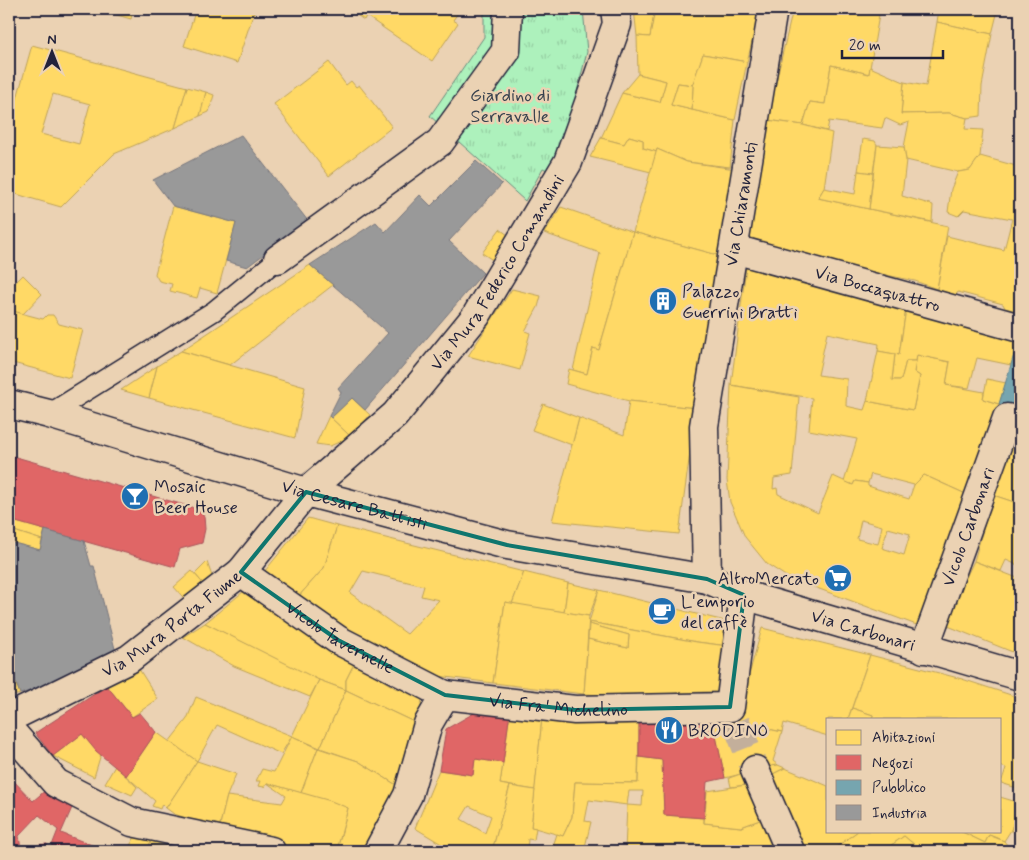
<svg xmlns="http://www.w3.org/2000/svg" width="1029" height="860" viewBox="0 0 1029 860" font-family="Mynerve,sans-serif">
	<defs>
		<pattern id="park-tufts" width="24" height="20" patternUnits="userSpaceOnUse" patternTransform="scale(1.25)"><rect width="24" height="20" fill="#adf1bc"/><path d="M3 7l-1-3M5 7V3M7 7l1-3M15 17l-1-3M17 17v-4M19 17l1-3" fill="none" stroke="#95cea2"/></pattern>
	</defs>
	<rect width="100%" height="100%" fill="#ebd2b3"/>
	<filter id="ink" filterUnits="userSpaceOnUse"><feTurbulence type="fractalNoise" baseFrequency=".02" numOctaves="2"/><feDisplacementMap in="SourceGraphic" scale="10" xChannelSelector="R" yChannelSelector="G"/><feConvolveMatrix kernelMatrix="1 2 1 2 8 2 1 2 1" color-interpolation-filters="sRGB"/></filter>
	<g filter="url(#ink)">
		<!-- park -->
		<path fill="url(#park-tufts)" stroke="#688a7c" d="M484 9H583L587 52 561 155 551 172 543 168 525 201 430 116 484 37Z"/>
		<!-- homes -->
		<g fill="#ffd966" stroke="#bda259" fill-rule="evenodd">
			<path d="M96 9H133L131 19Z"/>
			<path d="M196 9H255L237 63 184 46Z"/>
			<path d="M348 9H461L453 20 458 23 432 61 366 16 364 20Z"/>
			<path d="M634 9H655L650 37 637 36Z"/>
			<path d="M655 9H760L747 62 703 54 693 85 678 83 671 105 735 120 730 167 687 162 657 149V152L643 148V140L629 136 624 144 601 138 622 93 660 102 666 81 638 74 637 36 650 37Z"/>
			<path d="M793 9H880L869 74 831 65 825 104 810 102 803 125 767 120Z"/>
			<path d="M939 9H971L997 14 992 34 937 22Z"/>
			<path d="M971 9H998L997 14Z"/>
			<path d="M937 22 992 34 982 86 981 116 967 118 949 113 901 114 904 82 926 86Z"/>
			<path d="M32 45 187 87 175 128 114 154 61 207 9 192V127ZM53 94 90 104 79 144 41 134Z"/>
			<path d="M703 54 747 62 735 120 692 110 693 83Z"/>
			<path d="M329 62 346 85 351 81 356 87 359 85 392 127 329 176 274 104Z"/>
			<path d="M831 65 869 74 870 67 904 82 901 114 949 113 967 118 965 129 983 130 980 156 970 170 958 172 906 160 904 147 909 122 900 125 885 118 882 128 829 121 827 131 803 125 810 102 825 104Z"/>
			<path d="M638 74 666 81 660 102 622 93Z"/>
			<path d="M678 83 693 85 692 110 671 105Z"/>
			<path d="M187 87 206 92 200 116 175 128Z"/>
			<path d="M206 92 214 95 209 112 200 116Z"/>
			<path d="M767 120 803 125 832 133 824 188 818 198 948 226 937 289 915 281 746 246Z"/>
			<path d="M629 136 643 140V148L657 152 651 172 590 157 601 138 624 144Z"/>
			<path d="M863 139 875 141 877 145 873 173 858 171Z"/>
			<path d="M877 145 904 147 906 160 902 196 933 205 932 222 869 209Z"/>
			<path d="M657 149 687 162 736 169 721 256 633 232Z"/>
			<path d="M980 156 1020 167V312L1005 308 1003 304 958 292 955 296 937 289 947 236 1004 250 1012 219 964 210 958 216 948 212 951 189 958 172 970 170Z"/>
			<path d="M858 171 873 173 869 209 818 198 824 188 855 194Z"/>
			<path d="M173 206 236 223 217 293 200 288 197 298 170 291 172 284 159 281 155 274Z"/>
			<path d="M561 207 633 232 599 350 593 348 587 374 573 370 600 253 544 233Z"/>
			<path d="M500 229 517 242 500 265 482 253Z"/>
			<path d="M633 232 721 256 696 408 629 401 566 384 569 369 587 374 593 348 599 350Z"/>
			<path d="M310 265 333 285 230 365 181 351Z"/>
			<path d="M746 267 906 309 899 355 878 351 879 344 827 333 818 375 847 379 846 406 864 410 867 401 913 410 920 376 914 372 917 355 950 362 946 385 984 392 983 399 999 404 968 495 924 475 914 485 871 474 868 483 855 481 853 485 844 482 857 439 809 430 812 398 731 385Z"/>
			<path d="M23 275 42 294 23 314 9 310V289Z"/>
			<path d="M512 289 541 296 538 307 525 331 530 333 520 370 468 356Z"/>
			<path d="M906 309 1020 335 1011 365 977 358 969 388 946 385 950 362 917 355 916 361H906L901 380H892L895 354 899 355Z"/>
			<path d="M9 310 43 319 47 315H53L59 324 83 330 70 378 9 362Z"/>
			<path d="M181 351 305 387 295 438 149 398 157 366Z"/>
			<path d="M878 351 895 354 892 380H901L906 361H916L914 372 920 376 913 410 867 401Z"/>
			<path d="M157 366 149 398 121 390Z"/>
			<path d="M987 379 1006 383 999 404 983 399Z"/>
			<path d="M731 385 799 397 792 475 774 478 773 489 777 488 778 494 818 513 833 476 853 485 855 481 868 483V486L909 499 914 485 924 475 968 495 922 627 787 577 767 564 745 537 730 502 727 480ZM861 520 882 526 878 544 857 539ZM888 528 910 534 904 555 882 548Z"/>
			<path d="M352 398 370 415 351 437 331 418Z"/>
			<path d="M629 401 696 408 679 534 552 521 579 418 624 435Z"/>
			<path d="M543 404 579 418 572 445 532 430Z"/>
			<path d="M329 416 351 437 330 446 316 444Z"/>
			<path d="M1020 434V504L993 495 1007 444Z"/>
			<path d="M993 495 1020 504V566L1006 560 1001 571 974 561Z"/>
			<path d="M308 518 337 526 324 568 298 597 260 577Z"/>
			<path d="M9 520 45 530 42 540 14 531 9 548Z"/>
			<path d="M337 526 524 572 512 604 505 602 493 683 414 673 298 597 324 568ZM363 571 424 586 421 596 439 600 407 634 350 593Z"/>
			<path d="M14 531 42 540 40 550 10 542Z"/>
			<path d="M974 561 1020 579V655L943 624Z"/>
			<path d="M207 562 213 579 205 586 195 574Z"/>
			<path d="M192 571 208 589 190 605 174 587Z"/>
			<path d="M524 572 568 583 564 612 512 604Z"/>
			<path d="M568 583 599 590 589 616 564 612Z"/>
			<path d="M599 590 729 622 728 646 697 642 589 622Z"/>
			<path d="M243 592 355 662 346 680V690L308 676 205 623Z"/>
			<path d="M505 602 589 616 584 694 493 683Z"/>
			<path d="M589 622 697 642 728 646 725 691 619 696 584 694 588 639 628 648 629 635 589 624Z"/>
			<path d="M205 623 319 680 310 697 234 666 183 637Z"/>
			<path d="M589 624 629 635 628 648 588 639Z"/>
			<path d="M762 628 870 655 848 719H828V736L784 723 782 732 736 722Z"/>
			<path d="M870 655 962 679 1020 698V789L1001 783 1006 768 1000 766V719H872L873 715 852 708Z"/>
			<path d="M355 662 395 688 423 693 418 724 346 690V680Z"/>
			<path d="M9 664 20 694 9 697Z"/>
			<path d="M137 666 158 699 132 717 107 686Z"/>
			<path d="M319 680 346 690 320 748 292 736Z"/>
			<path d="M346 690 418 724 398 786 358 761 320 748Z"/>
			<path d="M196 697 292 736 281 754 217 725 197 761 169 742 187 719Z"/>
			<path d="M852 708 873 715 872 719H848Z"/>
			<path d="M510 712 542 718 535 790 500 784Z"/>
			<path d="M542 718 639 723 638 783 575 782 572 817 563 836 531 827Z"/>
			<path d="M713 722H736L782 732 773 761 778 765 725 778Z"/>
			<path d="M156 732 197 761 166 808 162 804 160 809 152 806 155 801 126 776Z"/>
			<path d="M82 734 101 754 94 777 53 756Z"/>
			<path d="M292 736 318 748 301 793 267 783 264 787 258 786 260 781H256L262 769 274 772Z"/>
			<path d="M318 748 358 761 398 786 366 851 337 850 348 808 301 793Z"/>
			<path d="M639 757 662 760 664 815 704 818V823L741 827 765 818 781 851H712V849L698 850 697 844 642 845V851H625L627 805 642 806 643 791H629L627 805 589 800 585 821 591 822 584 851H558V848L553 846 557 834 563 836 572 817 575 782 638 783Z"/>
			<path d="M475 759 503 763 500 784 510 786 492 851H453L415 828 439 770 473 775ZM469 806 491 816 485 833 461 819Z"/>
			<path d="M197 761 236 774 227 796 219 829 174 814 166 808Z"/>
			<path d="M778 765 785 768 771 775V766Z"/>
			<path d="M115 766 137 787 132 795 105 783Z"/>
			<path d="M785 768 828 786V831H858L831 851H800L771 775Z"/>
			<path d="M752 770 753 784 731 787 729 778Z"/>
			<path d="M267 783 331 801 348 808 337 850 280 846 219 829 227 796 282 803 286 796Z"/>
			<path d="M753 784 765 818 741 827 704 823 707 791Z"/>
			<path d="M510 786 535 790 531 827 536 828 534 840 528 839 527 851H492Z"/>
			<path d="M1000 797 1020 803 1011 830 1004 841 989 835 985 843 960 831H1000Z"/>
			<path d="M1020 806V835L1011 830Z"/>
			<path d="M858 831H960L985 843 989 835 1004 841 1008 846 1005 851H922L904 836 883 851H831Z"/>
			<path d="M136 835 151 841 147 851H127Z"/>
			<path d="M904 836 922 851H883Z"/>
			<path d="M151 841 165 845 164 851H147Z"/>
			<path d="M165 845 179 849V851H164Z"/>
		</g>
		<!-- shops -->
		<g fill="#e06666" stroke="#a75259">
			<path d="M9 455 198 509 204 516 205 529 202 543 180 549 175 567 9 520Z"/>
			<path d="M107 686 132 717 140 713 156 732 126 776 96 751 82 734 53 756 35 733Z"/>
			<path d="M483 708 510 712 503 763 475 759 473 775 439 770 446 729Z"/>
			<path d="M713 722 725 778 707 782 704 818 664 815 662 760 639 757V723Z"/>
			<path d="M9 776 33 801 47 789 74 803 61 833 107 851H37L38 845 47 844V847L51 848 58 830 39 815 19 836 21 849 35 851H9Z"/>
		</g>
		<!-- public -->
		<path fill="#76a5af" stroke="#5d7e8c" d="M1017 345 1020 346V410L999 404Z"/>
		<!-- industry -->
		<g fill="#999" stroke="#75757d">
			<path d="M241 135 308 221 247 267 226 261 236 223 173 206 153 180Z"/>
			<path d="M476 161 502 184 449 241 483 273 365 410 352 398 331 418 329 416 341 392 338 388 388 333 310 265 376 222 385 232 420 195 431 206Z"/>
			<path d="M45 530 84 541 91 566H94L115 649 79 676 20 694 9 664V548L10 542 40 550Z"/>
		</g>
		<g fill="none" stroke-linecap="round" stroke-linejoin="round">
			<!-- pedestrian-tunnel -->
			<path stroke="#c3af9b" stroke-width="28" stroke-dasharray="28 14" stroke-linecap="butt" d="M736 722 755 770"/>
			<defs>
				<path id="service" d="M49 414 214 311 278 259"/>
				<g id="pedestrian">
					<path d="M278 259 440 142 506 51 508 9"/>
					<path id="s1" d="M9 404 49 414 306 492 507 545 707 579 744 595 1020 676"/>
					<path d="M755 770 790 851"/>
				</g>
				<g id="minor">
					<path id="s2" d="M734 249 1020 328"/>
					<path id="s3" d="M241 572 338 640 445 695"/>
					<path id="s4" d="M707 579 704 426 773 9"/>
					<path id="s5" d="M924 649 1007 418 1020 422"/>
					<path id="s6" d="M9 718 129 659 241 572 306 492 395 415 476 316 568 162 617 24 615 9"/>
					<path d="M9 729 56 783 132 822 271 851"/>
					<path id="s7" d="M378 851 408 795 428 724 445 695 575 710 730 707 744 595"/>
				</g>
			</defs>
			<!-- service casing -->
			<use href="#service" stroke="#22223b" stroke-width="22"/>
			<!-- pedestrian casing -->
			<use href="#pedestrian" stroke="#22223b" stroke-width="31"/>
			<!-- minor casing -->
			<use href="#minor" stroke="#22223b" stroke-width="31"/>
			<!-- service -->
			<use href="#service" stroke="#ebd2b3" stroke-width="19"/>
			<!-- pedestrian -->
			<use href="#pedestrian" stroke="#ebd2b3" stroke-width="28"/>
			<!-- minor -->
			<use href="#minor" stroke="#ebd2b3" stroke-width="28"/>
		</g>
	</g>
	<!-- marked area -->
	<path fill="none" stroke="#0f766e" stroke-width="4" stroke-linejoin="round" d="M306 492 507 545 707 579 744 595 730 707 575 710 445 695 338 640 241 572Z"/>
	<!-- icons -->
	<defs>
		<symbol id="building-disc" viewBox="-11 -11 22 22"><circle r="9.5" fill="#1f6fb2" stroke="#ebd2b3"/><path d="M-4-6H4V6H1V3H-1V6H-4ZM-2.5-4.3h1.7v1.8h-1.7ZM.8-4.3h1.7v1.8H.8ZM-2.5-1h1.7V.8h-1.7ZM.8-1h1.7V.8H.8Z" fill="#fff"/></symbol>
		<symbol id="bar-disc" viewBox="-11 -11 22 22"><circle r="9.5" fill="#1f6fb2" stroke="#ebd2b3"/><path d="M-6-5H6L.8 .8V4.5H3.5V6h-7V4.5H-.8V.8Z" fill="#fff"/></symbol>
		<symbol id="supermarket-disc" viewBox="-11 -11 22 22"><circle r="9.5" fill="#1f6fb2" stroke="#ebd2b3"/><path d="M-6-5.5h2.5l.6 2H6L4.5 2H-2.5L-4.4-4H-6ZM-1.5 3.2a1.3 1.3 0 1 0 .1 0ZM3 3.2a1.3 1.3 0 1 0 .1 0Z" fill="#fff"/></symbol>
		<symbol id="cafe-disc" viewBox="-11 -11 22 22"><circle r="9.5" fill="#1f6fb2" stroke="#ebd2b3"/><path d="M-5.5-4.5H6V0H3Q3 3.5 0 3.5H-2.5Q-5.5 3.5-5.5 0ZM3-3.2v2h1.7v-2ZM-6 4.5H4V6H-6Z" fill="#fff"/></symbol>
		<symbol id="restaurant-disc" viewBox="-11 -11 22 22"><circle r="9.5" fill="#1f6fb2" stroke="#ebd2b3"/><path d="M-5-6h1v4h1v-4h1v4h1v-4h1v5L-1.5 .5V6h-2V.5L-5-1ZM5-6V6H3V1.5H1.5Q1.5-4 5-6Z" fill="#fff"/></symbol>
	</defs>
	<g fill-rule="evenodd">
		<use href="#building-disc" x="647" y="285" width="32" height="32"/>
		<use href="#bar-disc" x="119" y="480" width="32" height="32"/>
		<use href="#supermarket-disc" x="822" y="562" width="32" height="32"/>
		<use href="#cafe-disc" x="646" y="595" width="32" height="32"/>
		<use href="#restaurant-disc" x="653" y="714" width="32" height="32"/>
	</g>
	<g text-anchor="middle" stroke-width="5" stroke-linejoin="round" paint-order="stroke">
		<!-- park labels -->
		<g font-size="18" fill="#37414e" stroke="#ebd2b3">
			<text x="510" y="101">Giardino di<tspan x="510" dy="21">Serravalle</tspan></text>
		</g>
		<!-- street labels -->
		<g font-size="18" fill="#22223b" stroke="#ebd2b3">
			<text dy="6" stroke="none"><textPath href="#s4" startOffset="378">Via Chiaramonti</textPath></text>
			<text dy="6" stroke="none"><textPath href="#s6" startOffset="672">Via Mura Federico Comandini</textPath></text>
			<text dy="6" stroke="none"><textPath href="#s2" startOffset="149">Via Boccaquattro</textPath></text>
			<text dy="6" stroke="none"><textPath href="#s1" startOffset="360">Via Cesare Battisti</textPath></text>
			<text dy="6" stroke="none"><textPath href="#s5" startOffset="130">Vicolo Carbonari</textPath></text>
			<text dy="6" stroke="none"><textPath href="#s6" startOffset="189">Via Mura Porta Fiume</textPath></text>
			<text dy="6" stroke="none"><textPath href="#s1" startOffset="885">Via Carbonari</textPath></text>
			<text dy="6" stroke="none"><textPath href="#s3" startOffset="119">Vicolo Tavernelle</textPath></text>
			<text dy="6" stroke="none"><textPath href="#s7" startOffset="285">Via Fra' Michelino</textPath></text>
		</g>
		<!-- poi labels -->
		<g font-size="18" fill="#22223b" stroke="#ebd2b3" text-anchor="start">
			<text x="682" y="297">Palazzo<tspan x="682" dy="21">Guerrini Bratti</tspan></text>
			<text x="154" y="492">Mosaic<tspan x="154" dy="21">Beer House</tspan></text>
			<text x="819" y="584" text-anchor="end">AltroMercato</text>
			<text x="681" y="607">L'emporio<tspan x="681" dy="21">del caffè</tspan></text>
			<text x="688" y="736">BRODINO</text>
		</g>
	</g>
	<!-- margin -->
	<rect width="1029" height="860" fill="none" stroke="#ebd2b3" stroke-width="30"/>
	<rect x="15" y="15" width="999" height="830" fill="none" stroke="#22223b" stroke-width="2" filter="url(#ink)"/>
	<!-- legend -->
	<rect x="826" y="718" width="175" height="115" fill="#ebd2b3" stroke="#9b8c83"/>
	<rect x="836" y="730" width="25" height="15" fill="#ffd966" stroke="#9b8c83"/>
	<text x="872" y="742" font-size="15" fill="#22223b">Abitazioni</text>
	<rect x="836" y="755" width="25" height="15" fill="#e06666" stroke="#9b8c83"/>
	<text x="872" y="768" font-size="15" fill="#22223b">Negozi</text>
	<rect x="836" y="780" width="25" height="15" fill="#76a5af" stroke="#9b8c83"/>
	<text x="872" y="792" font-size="15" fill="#22223b">Pubblico</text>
	<rect x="836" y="805" width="25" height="15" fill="#999999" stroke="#9b8c83"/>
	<text x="872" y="818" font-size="15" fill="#22223b">Industria</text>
	<!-- north arrow -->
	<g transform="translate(52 52)" stroke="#ebd2b3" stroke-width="4" paint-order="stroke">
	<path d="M0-4L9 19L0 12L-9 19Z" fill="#22223b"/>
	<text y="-8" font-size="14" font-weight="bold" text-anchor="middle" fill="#22223b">N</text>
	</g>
	<!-- scale -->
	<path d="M842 50v8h101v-8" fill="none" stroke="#22223b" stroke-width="2.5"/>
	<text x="849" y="50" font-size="15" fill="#22223b" stroke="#ebd2b3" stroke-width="4" paint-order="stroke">20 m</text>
</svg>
